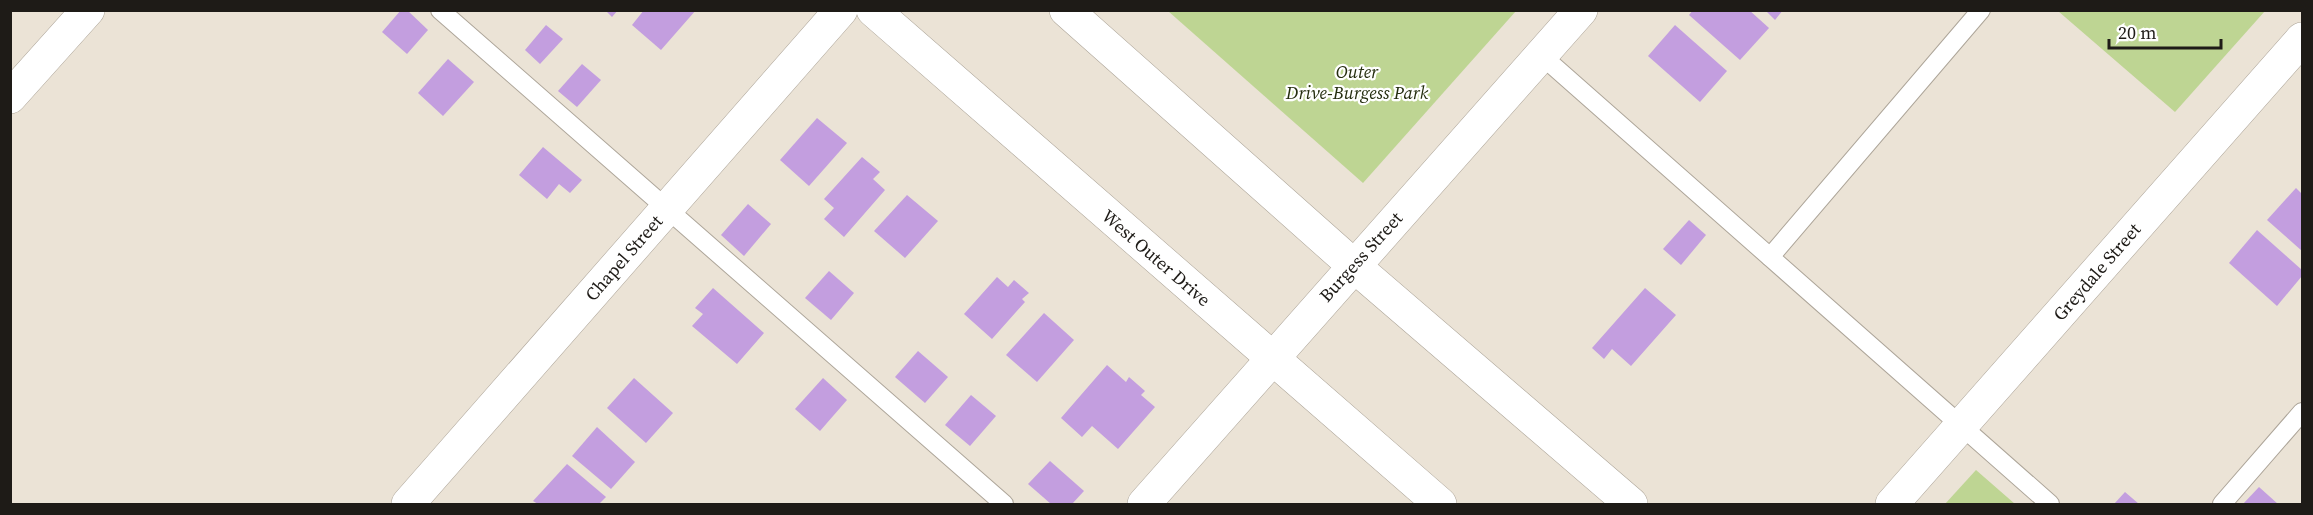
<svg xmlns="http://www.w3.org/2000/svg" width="2313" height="515" viewBox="0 0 2313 515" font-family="'Source Serif 4',serif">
	<rect width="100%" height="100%" fill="#ebe3d6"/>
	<!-- green -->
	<g fill="#bed593">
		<path d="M1168 11H1516L1363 183Z"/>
		<path d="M2058 11H2265L2175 112Z"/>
		<path d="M1976 470 2015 504H1945Z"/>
	</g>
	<!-- building -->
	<g fill="#c39edf">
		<path d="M401 10H407L428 30 407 54 382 32Z"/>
		<path d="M605 10H618L612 17Z"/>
		<path d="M644 10H696L661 50 632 25Z"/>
		<path d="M1693 10H1749L1769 28 1740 60 1689 15Z"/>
		<path d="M1765 10H1783L1775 20Z"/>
		<path d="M546 25 563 39 540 64 525 50Z"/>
		<path d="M1675 25 1727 71 1700 102 1648 56Z"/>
		<path d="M448 59 474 82 443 116 418 93Z"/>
		<path d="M582 64 601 80 577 107 558 91Z"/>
		<path d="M817 118 847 143 809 186 780 160Z"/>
		<path d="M543 147 582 180 570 193 559 184 547 199 519 175Z"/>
		<path d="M862 157 880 172 873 179 885 190 844 237 824 219 834 208 824 199Z"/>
		<path d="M2296 188 2302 194V251L2267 220Z"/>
		<path d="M907 195 938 221 905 258 874 231Z"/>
		<path d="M748 204 771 224 744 256 721 235Z"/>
		<path d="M1689 220 1706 235 1681 265 1663 249Z"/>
		<path d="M2257 230 2302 270V276L2277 306 2229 263Z"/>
		<path d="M829 271 854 293 831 320 805 298Z"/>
		<path d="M997 277 1008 287 1014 280 1029 293 1022 299 1025 302 992 339 964 314Z"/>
		<path d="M713 288 764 333 737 364 692 326 703 314 695 308Z"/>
		<path d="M1645 288 1676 315 1631 366 1612 349 1604 359 1592 348Z"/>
		<path d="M1044 313 1074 340 1037 382 1006 355Z"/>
		<path d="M918 351 948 377 925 403 895 377Z"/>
		<path d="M1107 365 1126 382 1129 377 1145 391 1141 395 1155 407 1118 449 1092 426 1082 437 1061 418Z"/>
		<path d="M634 378 673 413 646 443 607 408Z"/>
		<path d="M823 378 847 400 820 431 795 409Z"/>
		<path d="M971 395 996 416 970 446 945 425Z"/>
		<path d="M597 427 635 462 611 489 572 456Z"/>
		<path d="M1050 461 1084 491 1072 504H1051L1028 484Z"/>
		<path d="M567 464 606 497 599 504H538L533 501Z"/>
		<path d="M2259 487 2278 504H2243Z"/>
		<path d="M2125 492 2139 504H2114Z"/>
	</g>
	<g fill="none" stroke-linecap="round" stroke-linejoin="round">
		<defs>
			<g id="service">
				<path d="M440 10 1004 504"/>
				<path d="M1541 55 2050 504"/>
				<path d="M1770 257 1981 10"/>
				<path d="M2222 504 2302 412"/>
			</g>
			<g id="minor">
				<path d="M10 97 88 10"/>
				<path d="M408 504 841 10"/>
				<path d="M1144 504 1581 10"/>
				<path d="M1892 504 2302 39"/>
			</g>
			<g id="secondary">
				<path d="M873 10 1440 504"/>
				<path d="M1066 10 1353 265 1631 504"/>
			</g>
		</defs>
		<!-- service casing -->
		<use href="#service" stroke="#ada599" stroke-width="20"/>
		<!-- minor casing -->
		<use href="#minor" stroke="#ada599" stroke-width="34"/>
		<!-- secondary casing -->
		<use href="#secondary" stroke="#ada599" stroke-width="34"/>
		<!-- service -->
		<use href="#service" stroke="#fff" stroke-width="18"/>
		<!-- minor -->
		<use href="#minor" stroke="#fff" stroke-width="33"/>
		<!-- secondary -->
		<use href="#secondary" stroke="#fff" stroke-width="33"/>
	</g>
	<g text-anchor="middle" stroke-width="4.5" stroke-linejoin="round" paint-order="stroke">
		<!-- park labels -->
		<g font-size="18" font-style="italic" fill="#242d0e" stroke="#fff">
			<text x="1357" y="78">Outer<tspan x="1357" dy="21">Drive-Burgess Park</tspan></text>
		</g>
		<!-- street labels -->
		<g font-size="18" fill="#1e1b17" stroke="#fff">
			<text transform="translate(1361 257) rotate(-48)" y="6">Burgess Street</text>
			<text transform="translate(624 258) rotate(-49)" y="6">Chapel Street</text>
			<text transform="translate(1156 258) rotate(41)" y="6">West Outer Drive</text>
			<text transform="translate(2097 272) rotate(-49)" y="6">Greydale Street</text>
		</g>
	</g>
	<!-- border -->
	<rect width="2313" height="515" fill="none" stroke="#1e1b17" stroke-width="24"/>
	<!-- scale -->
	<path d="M2109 39v9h112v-9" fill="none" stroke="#1e1b17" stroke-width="3"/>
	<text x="2118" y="39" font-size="18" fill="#1e1b17" stroke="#ffffff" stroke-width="4.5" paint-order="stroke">20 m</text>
</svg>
